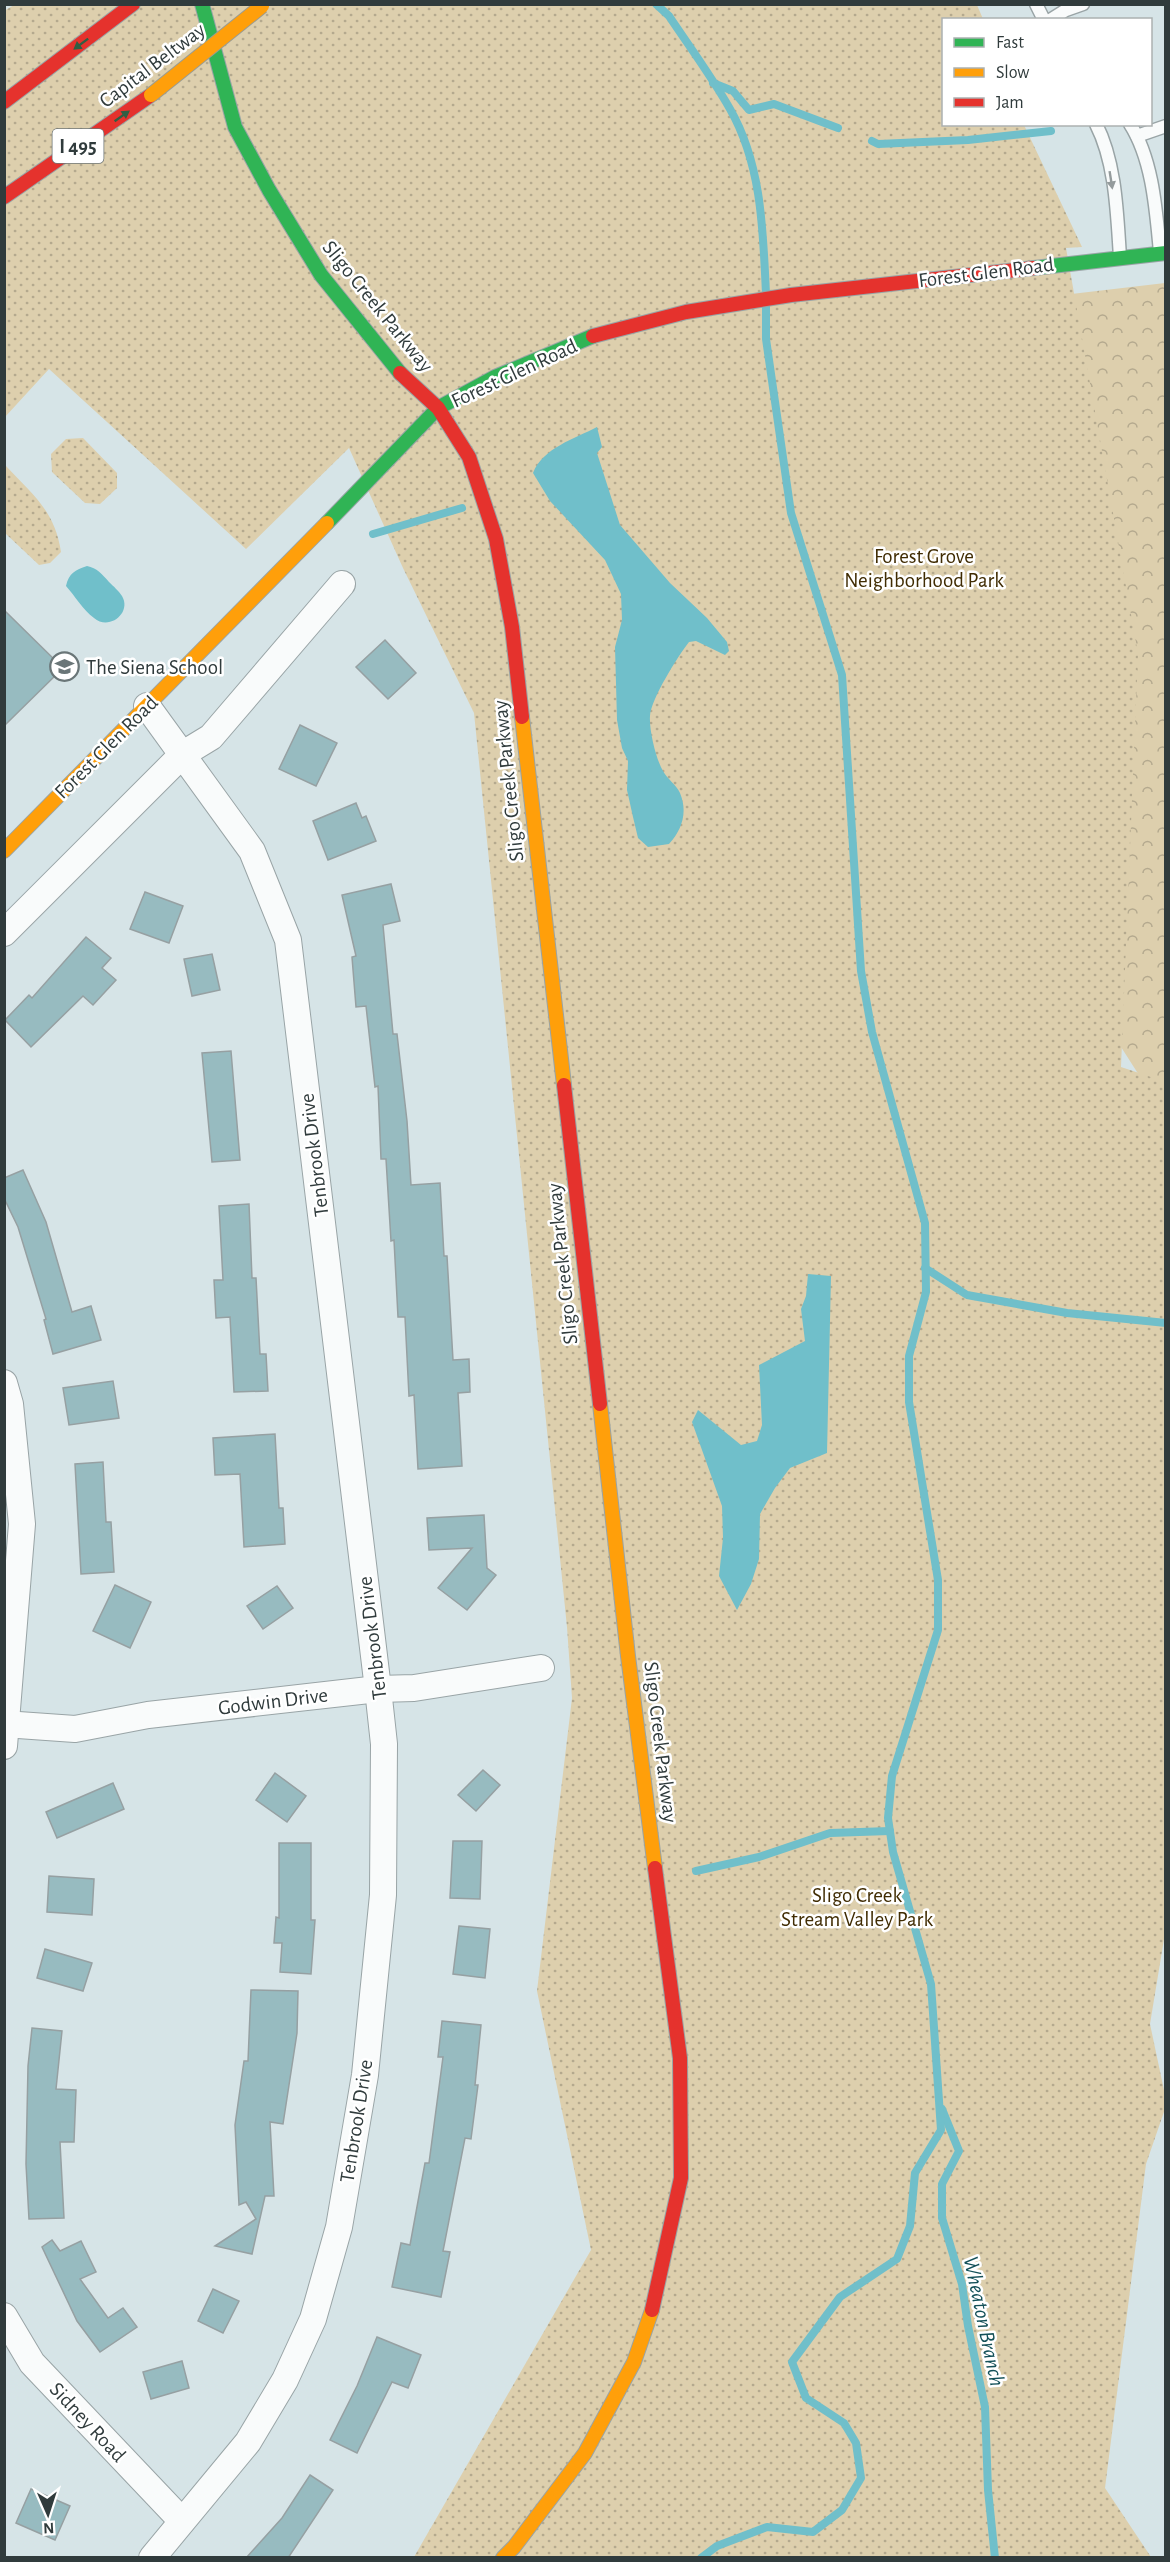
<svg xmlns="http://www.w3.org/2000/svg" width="1170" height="2562" viewBox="0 0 1170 2562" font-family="'Alegreya Sans',sans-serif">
	<defs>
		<pattern id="forest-crowns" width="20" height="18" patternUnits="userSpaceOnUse" patternTransform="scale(1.5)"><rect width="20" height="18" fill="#ddcfad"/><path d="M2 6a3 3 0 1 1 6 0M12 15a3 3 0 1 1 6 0" fill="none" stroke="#b4a98e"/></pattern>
		<pattern id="park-dots" width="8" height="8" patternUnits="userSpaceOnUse" patternTransform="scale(1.5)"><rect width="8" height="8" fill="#ddcfad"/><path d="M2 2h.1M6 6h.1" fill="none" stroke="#b4a98e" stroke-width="1.8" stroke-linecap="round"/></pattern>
	</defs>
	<rect width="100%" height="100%" fill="#d6e4e7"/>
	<!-- forest -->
	<path fill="url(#forest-crowns)" d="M1165 283V1144L1153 1097 1082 986 995 303Z"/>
	<!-- park -->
	<g fill="url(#park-dots)">
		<path d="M14 5H977L983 19 944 20V124L1024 125 1082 247 1066 248 1138 654 1121 1067 1166 1082V1927L1150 2024 1165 2095 1166 2106 1146 2164 1105 2488 1151 2557H414L591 2250 537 1991 572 1698 567 1627 474 713 403 568 349 448 246 549 49 369 5 417 4 11Z"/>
		<path d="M83 438 117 473V488L100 504 85 503 52 472 51 454 66 439Z"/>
		<path d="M6 466C33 495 55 511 61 552L50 563 39 565 5 533Z"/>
	</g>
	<!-- water -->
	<g fill="#70bfca">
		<path d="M597 427 602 447 597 453 620 525 670 583 707 618 727 642 729 651 725 655 696 641 689 642C678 656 651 699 650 716 649 730 656 759 663 771 667 779 676 784 680 793 688 812 682 830 669 844L648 847 638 838 633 817 627 790 628 761 622 748 617 720 615 647 622 620 621 594 605 560 550 501 533 473C543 448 574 439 597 427Z"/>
		<path d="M87 566C97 568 102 574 109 582 113 586 119 591 122 596 132 613 109 631 94 618 83 610 75 596 66 586 69 573 75 570 87 566Z"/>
		<path d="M808 1274 831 1276 827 1453 790 1468 775 1488 760 1514 759 1559 751 1584 737 1610 719 1576 723 1538 722 1506 692 1422 698 1410 741 1445 757 1441 762 1425 759 1365 805 1341 801 1309 806 1296Z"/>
	</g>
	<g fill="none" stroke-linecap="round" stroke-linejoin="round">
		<!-- stream -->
		<g stroke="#70bfca" stroke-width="8">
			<path d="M656 4 669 16C689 46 712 77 730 109 762 165 763 231 766 294"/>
			<path d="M713 83 733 91 749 110 774 104 838 128"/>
			<path d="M872 141 878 144 968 140 1051 131"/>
			<path d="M373 534 462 508"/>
			<path d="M925 1268 967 1295 1067 1313 1166 1323"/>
			<path d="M696 1871 759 1857 830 1833 890 1831"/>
			<path d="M942 2109 959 2151 942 2184V2218L962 2284 968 2326 985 2407 988 2490 995 2558"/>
			<path d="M701 2558 717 2546 767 2527 813 2532 842 2510 861 2478 856 2443 844 2423 806 2398 792 2362 840 2297 897 2259 910 2226 915 2173 941 2130 931 1984 893 1852 888 1818 892 1776 938 1630V1580L909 1402V1356L926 1292 925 1223 872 1032 861 971 842 675 791 513 766 339V306"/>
		</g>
	</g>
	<!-- building -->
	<g fill="#97bbc0" stroke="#96a0a2" stroke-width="1.5">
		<path d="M4 610 63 668 4 726Z"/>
		<path d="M385 640 416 673 388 699 356 667Z"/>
		<path d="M300 725 337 743 316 786 279 769Z"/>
		<path d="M356 803 362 818 366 816 376 841 328 860 313 821Z"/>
		<path d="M391 884 400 921 383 925 393 1034H397L407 1121 411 1185 440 1183 444 1256H447L453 1360 469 1359 470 1392 458 1393 462 1466 418 1469 414 1395 409 1396 405 1317H398L394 1240 391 1241 386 1159H381L378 1086 375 1087 366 1006 356 1007 352 957 356 956 342 895Z"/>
		<path d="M145 892 183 906 169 943 130 929Z"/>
		<path d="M86 937 111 958 102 968 116 980 93 1005 83 996 31 1047 5 1020 29 995 32 998Z"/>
		<path d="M212 954 220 990 192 996 184 959Z"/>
		<path d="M231 1051 240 1160 212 1162 202 1053Z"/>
		<path d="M23 1170 46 1222 72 1312 91 1306 101 1340 53 1354 44 1320 46 1319 18 1227 4 1198V1178Z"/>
		<path d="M249 1204 252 1278H256L260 1354H266L268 1391 234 1392 230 1317 216 1318 214 1280H223L219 1206Z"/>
		<path d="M113 1381 119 1418 69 1425 63 1388Z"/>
		<path d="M275 1434 279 1508H283L285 1544 244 1547 240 1474 215 1475 213 1438Z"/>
		<path d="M103 1462 106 1522H111L114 1572 81 1574 75 1464Z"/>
		<path d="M484 1515 487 1568 496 1575 467 1610 438 1588 472 1548 429 1550 427 1518Z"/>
		<path d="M115 1585 151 1602 130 1648 93 1631Z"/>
		<path d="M277 1586 293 1608 263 1629 247 1606Z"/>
		<path d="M483 1770 500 1785 476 1811 458 1795Z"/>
		<path d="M275 1773 306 1796 287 1822 256 1800Z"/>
		<path d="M113 1783 124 1809 57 1838 46 1812Z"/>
		<path d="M453 1841H482L480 1899 450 1898Z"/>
		<path d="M279 1843H311V1920H315L311 1974 280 1972 282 1943H274L276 1917 279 1918Z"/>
		<path d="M49 1876 94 1879 92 1915 47 1912Z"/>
		<path d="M459 1926 490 1929 485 1978 453 1974Z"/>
		<path d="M45 1949 92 1963 83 1991 37 1978Z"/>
		<path d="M251 1990 298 1991 297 2033 283 2124 270 2122 274 2196H265L252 2254 215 2246 256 2219 246 2202 239 2205 235 2125 244 2061H248Z"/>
		<path d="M442 2021 481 2025 475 2085H478L471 2139 465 2138 443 2251 450 2252 441 2297 392 2287 401 2243 410 2245 425 2163H429L443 2057H438Z"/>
		<path d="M32 2028 62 2031 56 2089 76 2090 74 2142H60L64 2218 29 2219 26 2164 28 2066Z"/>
		<path d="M52 2240 60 2251 81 2241 96 2272 80 2279 108 2318 123 2308 137 2327 100 2352 77 2321 42 2247Z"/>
		<path d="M213 2289 239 2301 223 2333 198 2321Z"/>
		<path d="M377 2337 421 2355 408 2388 392 2382 357 2453 330 2440 357 2386Z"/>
		<path d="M182 2361 189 2388 151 2399 143 2372Z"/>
		<path d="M310 2475 333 2490 288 2558H246L282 2518Z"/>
		<path d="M31 2489 70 2506 55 2540 16 2523Z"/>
	</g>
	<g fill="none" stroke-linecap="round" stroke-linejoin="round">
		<defs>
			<g id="lane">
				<path d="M1036 4 1044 20"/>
				<path d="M1050 20 1066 10 1083 4"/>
				<path d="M1096 124C1116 163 1117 214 1120 257"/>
				<path d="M1130 124C1153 160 1156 211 1160 252"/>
				<path d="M1137 136 1166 126"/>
			</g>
			<g id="street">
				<path d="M147 706 252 851 288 940 378 1689 384 1744 383 1895 365 2075 339 2227 313 2319 285 2380 248 2442 152 2558"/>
				<path d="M4 933 183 754 211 737 342 584"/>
				<path d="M4 1383 10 1404 22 1524 4 1746"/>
				<path d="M4 1724 75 1729 148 1715 378 1689 414 1688 541 1668"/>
				<path d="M4 2316 32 2363 182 2521"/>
			</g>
			<g id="fast">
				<path d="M202 4 235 127 269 190 321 275 400 373"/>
				<path d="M1034 268 1166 253"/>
				<path d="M327 523 438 408 495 377 593 336"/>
			</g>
			<g id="slow">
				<path d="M522 717 564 1085"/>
				<path d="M4 851 327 523"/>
				<path d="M600 1404 628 1656 655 1868"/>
				<path d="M503 2558 514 2547 585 2453 634 2362 652 2310"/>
			</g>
			<g id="jam">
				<path d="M4 102 133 4"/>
				<path d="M4 197 151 95"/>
				<path d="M593 336 686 312 791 295 1034 268"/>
				<path d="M400 373 438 408 469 457 496 539 512 627 522 717"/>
				<path d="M564 1085 600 1404"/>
				<path d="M652 2310 681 2178 680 2058 655 1868"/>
			</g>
		</defs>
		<!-- lane casing -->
		<use href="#lane" stroke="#99a4a6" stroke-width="15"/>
		<!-- street casing -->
		<use href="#street" stroke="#99a4a6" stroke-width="28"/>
		<!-- fast casing -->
		<use href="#fast" stroke="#99a4a6" stroke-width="16"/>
		<!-- slow casing -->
		<use href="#slow" stroke="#99a4a6" stroke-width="16"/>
		<!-- jam casing -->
		<use href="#jam" stroke="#99a4a6" stroke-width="16"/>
		<!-- lane -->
		<use href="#lane" stroke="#f9fbfb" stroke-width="12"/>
		<!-- street -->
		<use href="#street" stroke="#f9fbfb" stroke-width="26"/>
		<!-- fast -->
		<use href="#fast" stroke="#30b455" stroke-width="14"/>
		<!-- slow -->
		<use href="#slow" stroke="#ff9f0a" stroke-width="14"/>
		<!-- jam -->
		<use href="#jam" stroke="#e5322d" stroke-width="14"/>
		<defs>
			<path id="slow-bridge" d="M151 95 262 6"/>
		</defs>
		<!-- slow-bridge casing -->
		<use href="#slow-bridge" stroke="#999b92" stroke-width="16" stroke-linecap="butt"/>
		<!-- slow-bridge -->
		<use href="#slow-bridge" stroke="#ff9f0a" stroke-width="14"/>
	</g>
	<!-- one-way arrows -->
	<defs><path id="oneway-solid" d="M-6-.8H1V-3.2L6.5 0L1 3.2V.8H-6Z" transform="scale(1.5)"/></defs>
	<g fill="#305f44">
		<use href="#oneway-solid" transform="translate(81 44) rotate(143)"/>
		<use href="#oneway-solid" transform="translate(122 116) rotate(-35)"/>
	</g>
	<use fill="#949b9c" href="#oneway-solid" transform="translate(1111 180) rotate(81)"/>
	<!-- icons -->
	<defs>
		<symbol id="school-ring" viewBox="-11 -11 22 22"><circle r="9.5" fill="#fff" stroke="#6a7678" stroke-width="1.5"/><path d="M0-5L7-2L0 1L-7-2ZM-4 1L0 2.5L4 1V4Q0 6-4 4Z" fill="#6a7678"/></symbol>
	</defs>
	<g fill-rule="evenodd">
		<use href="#school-ring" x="48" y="650" width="33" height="33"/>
	</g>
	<g text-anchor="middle" stroke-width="5" stroke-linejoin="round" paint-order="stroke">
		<!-- shield labels -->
		<rect fill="#fff" stroke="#6e7676" stroke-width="1.5" x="52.5" y="129" width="51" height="34" rx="4.5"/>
		<g font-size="20" font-weight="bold" fill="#303b3c">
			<text x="78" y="153">I 495</text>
		</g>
		<!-- street labels -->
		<g font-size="21" fill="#303b3c" stroke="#fff">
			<text transform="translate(152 65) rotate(-37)" y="7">Capital Beltway</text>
			<text transform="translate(986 272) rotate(-7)" y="7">Forest Glen Road</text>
			<text transform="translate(378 306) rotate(51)" y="7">Sligo Creek Parkway</text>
			<text transform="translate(514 373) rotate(-25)" y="7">Forest Glen Road</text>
			<text transform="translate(106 747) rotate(-45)" y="7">Forest Glen Road</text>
			<text transform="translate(508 781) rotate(-96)" y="7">Sligo Creek Parkway</text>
			<text transform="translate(314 1155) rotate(-97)" y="7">Tenbrook Drive</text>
			<text transform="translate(562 1264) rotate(-96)" y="7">Sligo Creek Parkway</text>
			<text transform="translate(372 1638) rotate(-97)" y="7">Tenbrook Drive</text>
			<text transform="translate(273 1701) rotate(-7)" y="7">Godwin Drive</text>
			<text transform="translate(661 1742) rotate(83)" y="7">Sligo Creek Parkway</text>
			<text transform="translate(356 2121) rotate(-81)" y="7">Tenbrook Drive</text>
			<text transform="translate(88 2422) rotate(47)" y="7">Sidney Road</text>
		</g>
		<!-- park labels -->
		<g font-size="21" fill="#402c03" stroke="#fff">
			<text x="924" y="563">Forest Grove<tspan x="924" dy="24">Neighborhood Park</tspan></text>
			<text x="857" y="1902">Sligo Creek<tspan x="857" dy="24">Stream Valley Park</tspan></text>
		</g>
		<!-- poi labels -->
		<g font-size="21" fill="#303b3c" stroke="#fff" text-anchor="start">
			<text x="86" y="674">The Siena School</text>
		</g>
		<!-- water labels -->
		<g font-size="22" font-style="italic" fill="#135058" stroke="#fff">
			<text transform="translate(985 2321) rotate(78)" y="8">Wheaton Branch</text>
		</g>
	</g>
	<!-- border -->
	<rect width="1170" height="2562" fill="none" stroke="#303b3c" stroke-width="12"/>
	<!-- legend -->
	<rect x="942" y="18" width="210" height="108" fill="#ffffff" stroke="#acb1b1" stroke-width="1.5"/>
	<rect x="954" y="38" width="30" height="9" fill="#30b455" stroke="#acb1b1" stroke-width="1.5"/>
	<text x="996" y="48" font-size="18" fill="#303b3c">Fast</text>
	<rect x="954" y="68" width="30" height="9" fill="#ff9f0a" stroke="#acb1b1" stroke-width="1.5"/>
	<text x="996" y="78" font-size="18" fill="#303b3c">Slow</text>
	<rect x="954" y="98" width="30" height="9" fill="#e5322d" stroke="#acb1b1" stroke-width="1.5"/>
	<text x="996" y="108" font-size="18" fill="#303b3c">Jam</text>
	<!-- north arrow -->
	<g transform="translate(48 2514) rotate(177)" stroke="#ffffff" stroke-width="4.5" paint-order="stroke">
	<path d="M0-4.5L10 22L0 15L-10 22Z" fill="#303b3c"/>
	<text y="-9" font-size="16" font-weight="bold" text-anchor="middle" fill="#303b3c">N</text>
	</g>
</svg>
